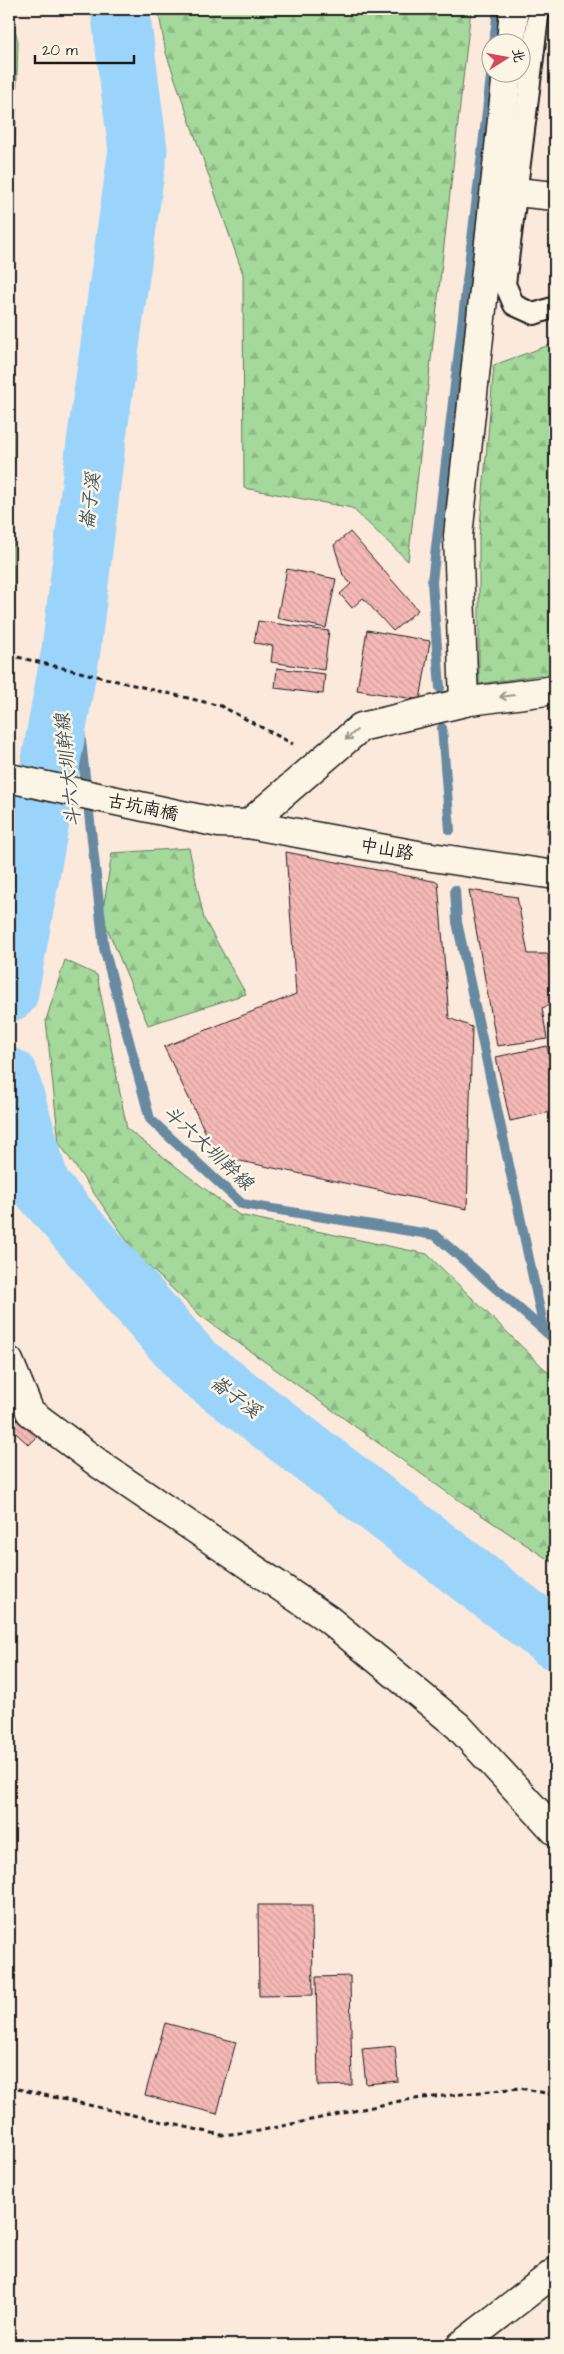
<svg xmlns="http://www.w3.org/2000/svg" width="564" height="2354" viewBox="0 0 564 2354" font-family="'Architects Daughter','LXGW WenKai TC',sans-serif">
	<defs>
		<pattern id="forest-firs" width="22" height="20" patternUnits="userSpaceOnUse" patternTransform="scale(1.25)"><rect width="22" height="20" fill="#a4d99b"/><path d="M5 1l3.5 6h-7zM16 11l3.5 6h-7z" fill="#8dba85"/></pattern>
		<pattern id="building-back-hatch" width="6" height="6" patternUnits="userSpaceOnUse" patternTransform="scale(1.25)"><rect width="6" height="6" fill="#f5b9b6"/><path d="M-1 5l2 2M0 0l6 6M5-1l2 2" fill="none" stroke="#d19e9c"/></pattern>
	</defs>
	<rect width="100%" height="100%" fill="#fbe9dc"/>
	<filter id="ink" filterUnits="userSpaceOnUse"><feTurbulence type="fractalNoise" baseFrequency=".02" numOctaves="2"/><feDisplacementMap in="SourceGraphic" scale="10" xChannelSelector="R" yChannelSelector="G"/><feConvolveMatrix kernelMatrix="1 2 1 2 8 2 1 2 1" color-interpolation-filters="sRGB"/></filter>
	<g filter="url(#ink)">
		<!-- forest -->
		<g fill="url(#forest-firs)" stroke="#607a5c">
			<path d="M9 9 18 41 12 243 14 617 9 614Z"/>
			<path d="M158 9H471L408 561 352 508 244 488 243 274 166 53Z"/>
			<path d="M555 343V673L479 684V538L494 365Z"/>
			<path d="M189 848 204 919 246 994 148 1025 102 916 112 853Z"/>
			<path d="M65 960 97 975 127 1129 239 1215 427 1254 555 1379V1564L448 1493 201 1316 137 1255 59 1143 46 1020Z"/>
		</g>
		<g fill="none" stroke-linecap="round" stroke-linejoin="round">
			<!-- stream -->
			<g stroke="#688aa1" stroke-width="10">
				<path d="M494 42 498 9"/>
				<path d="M71 650 104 948 150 1119 242 1204 435 1235 555 1340"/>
				<path d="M440 688 432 582 492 68"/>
				<path d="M442 728 450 830"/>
				<path d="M455 890 457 922 544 1329"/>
			</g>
			<!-- river -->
			<g stroke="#9ad4fa" stroke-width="59">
				<path d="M9 992 71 650 96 443 138 150 120 9"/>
				<path d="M9 1077 41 1187 194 1364 555 1640"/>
			</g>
		</g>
		<!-- building -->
		<g fill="url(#building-back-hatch)" stroke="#1c1c1c">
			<path d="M350 532 418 610 393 631 363 598 352 608 340 594 351 584 343 575 334 545Z"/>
			<path d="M287 569 336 579 326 628 277 618Z"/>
			<path d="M258 621 329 631 324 670 271 662 273 646 254 643Z"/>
			<path d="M367 630 430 641 420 700 357 690Z"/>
			<path d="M277 668 325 674 323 694 275 688Z"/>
			<path d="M555 774V834L547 833Z"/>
			<path d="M286 852 438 882 449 1018 472 1027 467 1209 217 1156 164 1047 296 994Z"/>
			<path d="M469 890 517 897 528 954H548L552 1004 542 1008 547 1039 497 1046Z"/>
			<path d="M552 900H555V965Z"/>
			<path d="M547 1046 555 1086V1111L510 1121 496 1057Z"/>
			<path d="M550 1204H555V1220Z"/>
			<path d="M19 1413 41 1433 29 1445 9 1427Z"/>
			<path d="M258 1905H312L313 1995 259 1996Z"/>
			<path d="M350 1976 352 2085 318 2086 316 1977Z"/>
			<path d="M165 2023 236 2042 217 2114 145 2095Z"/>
			<path d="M395 2046 398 2081 366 2084 362 2049Z"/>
		</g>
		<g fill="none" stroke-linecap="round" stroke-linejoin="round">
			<defs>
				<path id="lane" d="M539 9 505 284 514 305 534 314 555 307"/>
				<g id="street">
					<path d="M511 42 514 9"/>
					<path d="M516 192 555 196"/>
					<path d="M464 702 458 536 507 72"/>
					<path d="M248 824 361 727 470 701 555 690"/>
					<path d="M9 1361 30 1412 102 1466 328 1619 458 1726 555 1831"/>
				</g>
				<g id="secondary">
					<path d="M9 778 219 823 248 824 418 855 555 875"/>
					<path d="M461 2345 555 2272"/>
				</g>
			</defs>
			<!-- lane casing -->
			<use href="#lane" stroke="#1c1c1c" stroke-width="24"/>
			<!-- street casing -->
			<use href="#street" stroke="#1c1c1c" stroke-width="31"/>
			<!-- secondary casing -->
			<use href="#secondary" stroke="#1c1c1c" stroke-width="31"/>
			<!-- path -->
			<g stroke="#1c1c1c" stroke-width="3" stroke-dasharray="5 4" stroke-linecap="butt">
				<path d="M9 655 221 706 293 744"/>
				<path d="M9 2087 221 2135 259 2131 405 2100 520 2088 555 2095"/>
			</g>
			<!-- lane -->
			<use href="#lane" stroke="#fcf5e5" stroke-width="20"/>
			<!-- street -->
			<use href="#street" stroke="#fcf5e5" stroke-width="28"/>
			<!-- secondary -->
			<use href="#secondary" stroke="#fcf5e5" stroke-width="28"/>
		</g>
		<!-- one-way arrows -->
		<defs><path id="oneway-shaft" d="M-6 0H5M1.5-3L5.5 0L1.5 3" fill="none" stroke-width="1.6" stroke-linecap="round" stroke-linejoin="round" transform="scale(1.25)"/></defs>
		<g stroke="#97938b">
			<use href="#oneway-shaft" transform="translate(507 696) rotate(172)"/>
			<use href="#oneway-shaft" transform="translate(351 735) rotate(140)"/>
		</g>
	</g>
	<g text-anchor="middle" stroke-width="5" stroke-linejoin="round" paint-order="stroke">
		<!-- street labels -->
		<g font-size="18" fill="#1c1c1c" stroke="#fcf5e5">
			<text transform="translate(143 807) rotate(12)" y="6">古坑南橋</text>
			<text transform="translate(387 849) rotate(10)" y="6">中山路</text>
		</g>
		<!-- water labels -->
		<g font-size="19" font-style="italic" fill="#42535f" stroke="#fcf5e5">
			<text transform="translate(89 501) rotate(-83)" y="7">崙子溪</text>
			<text transform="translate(67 770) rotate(-96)" y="7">斗六大圳幹線</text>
			<text transform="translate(209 1147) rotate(43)" y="7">斗六大圳幹線</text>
			<text transform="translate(236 1396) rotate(37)" y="7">崙子溪</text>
		</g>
	</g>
	<!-- margin -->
	<rect width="564" height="2354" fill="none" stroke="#fcf5e5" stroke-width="30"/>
	<rect x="15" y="15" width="534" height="2324" fill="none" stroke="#1c1c1c" stroke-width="2" filter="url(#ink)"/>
	<!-- north arrow -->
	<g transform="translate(506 58) rotate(79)"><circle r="24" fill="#fcf5e5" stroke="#a29e95"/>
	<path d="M0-4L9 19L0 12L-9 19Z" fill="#d1495b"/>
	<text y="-8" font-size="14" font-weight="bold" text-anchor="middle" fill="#1c1c1c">北</text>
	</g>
	<!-- scale -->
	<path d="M35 55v8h99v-8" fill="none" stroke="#1c1c1c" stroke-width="2.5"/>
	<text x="42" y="55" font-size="15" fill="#1c1c1c" stroke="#fcf5e5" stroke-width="4" paint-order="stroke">20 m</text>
</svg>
